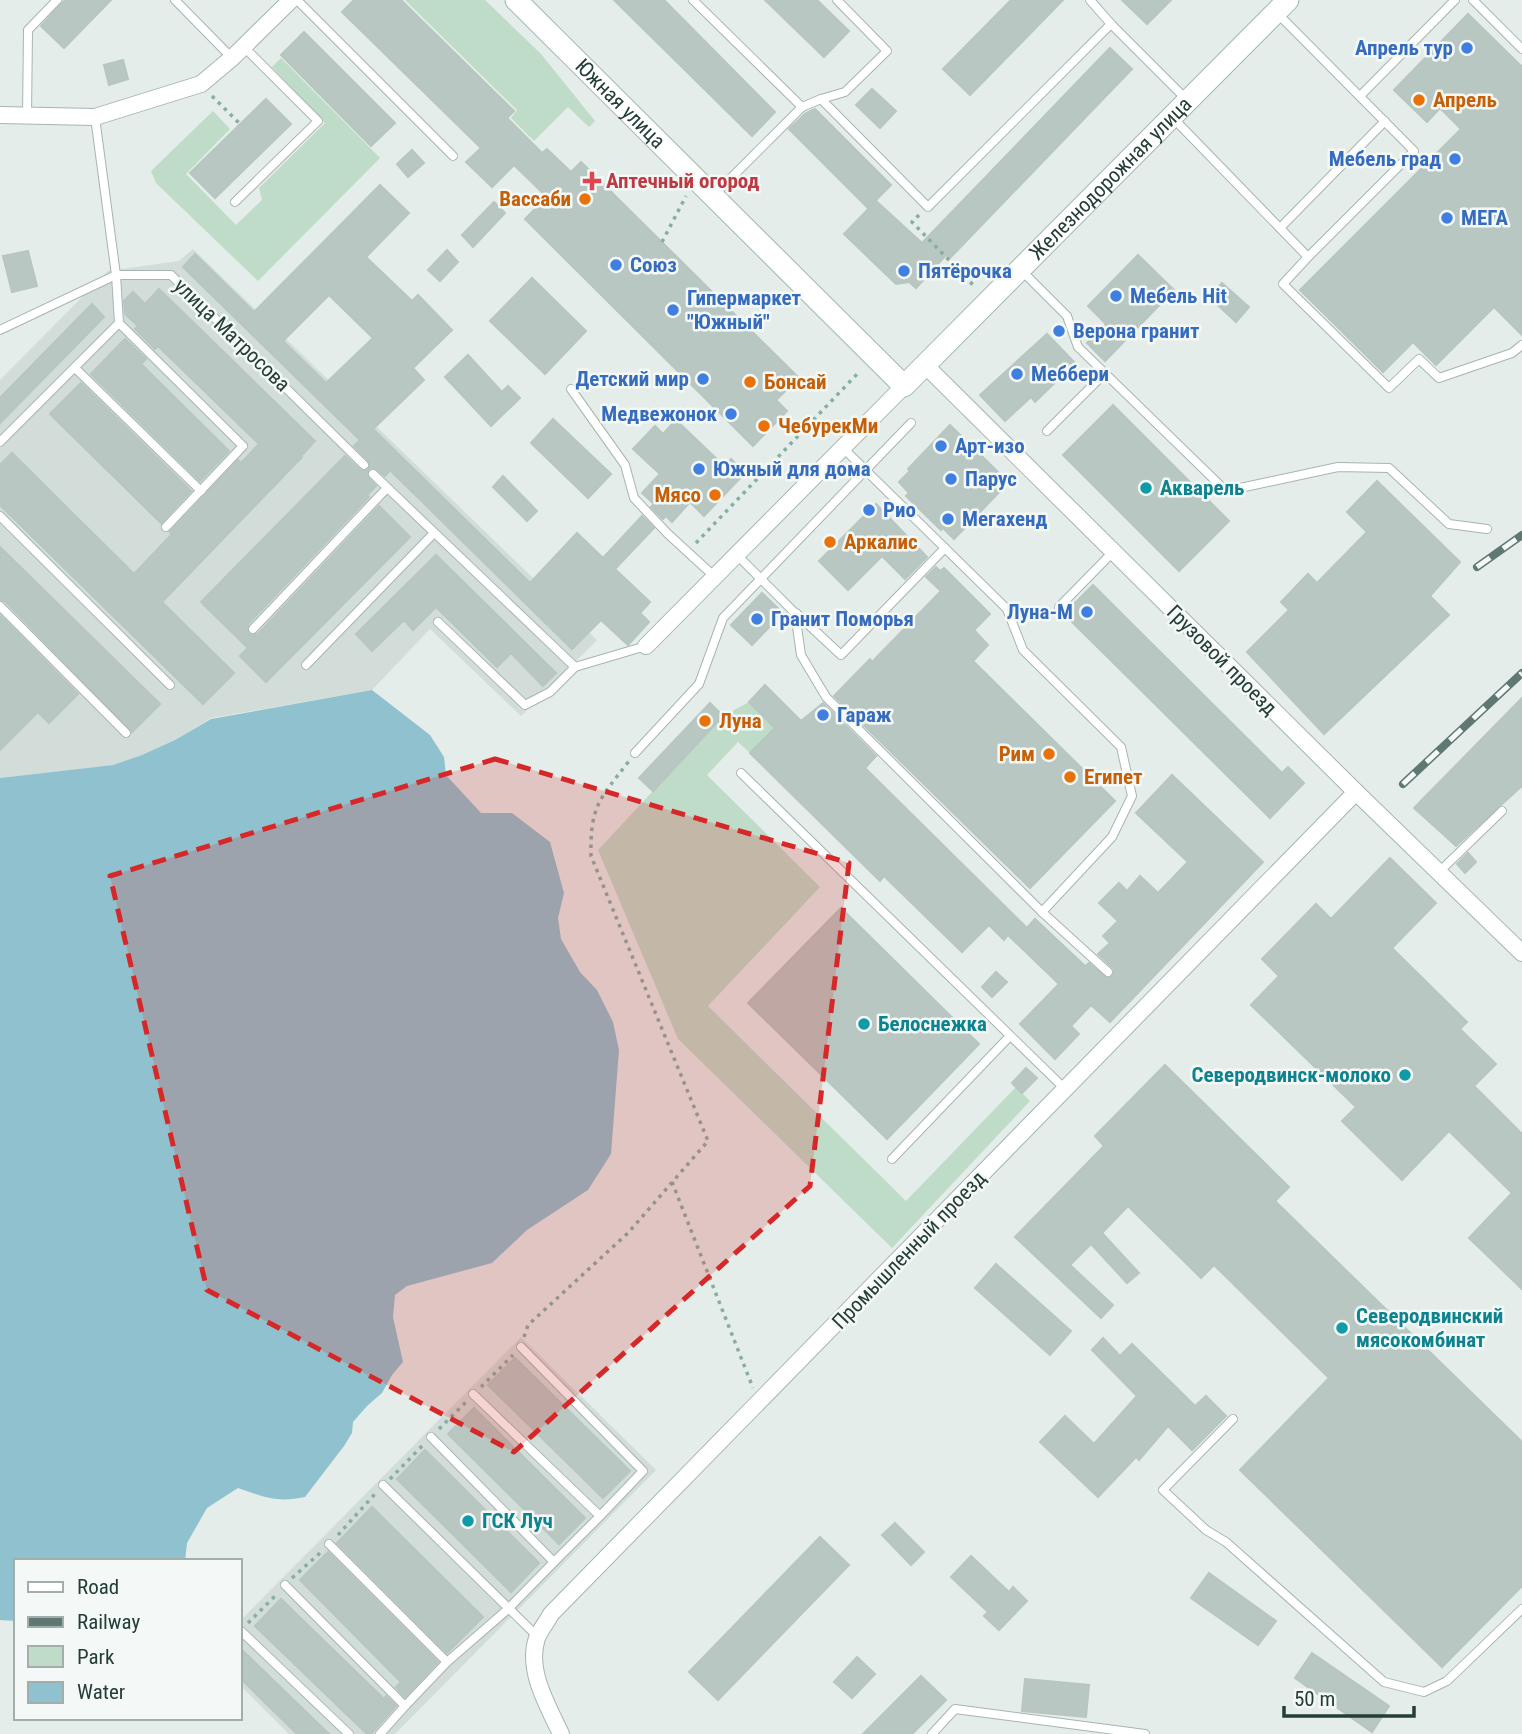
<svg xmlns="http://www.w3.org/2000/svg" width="1522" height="1734" viewBox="0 0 1522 1734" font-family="'Roboto Condensed',sans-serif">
	<rect width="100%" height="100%" fill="#e4ede9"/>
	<!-- built -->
	<g fill="#d2dcd8">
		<path d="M193 249 597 640 521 716 430 629 372 690 211 718 175 740 142 755 113 765 0 778V380L108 271 179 261Z"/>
		<path d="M521 1337 656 1470 395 1734H289L240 1685V1621Z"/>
	</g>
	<!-- green -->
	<g fill="#bedcc8">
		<path d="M405 0H485L541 54 595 121 589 127 568 107 534 141 511 118 517 110Z"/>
		<path d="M281 58 380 158 258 281 156 183 151 171 213 111 230 129 186 174 236 225 262 200 259 188 325 123 272 67Z"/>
		<path d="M749 702 775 728 750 753 738 742 707 775 820 887 708 1006 906 1201 1016 1087 1030 1101 892 1248 678 1039 598 850 723 716Z"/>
	</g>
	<!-- water -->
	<path fill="#8fc2ce" d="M372 690 430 735 444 757 446 775 481 813H512L550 842 564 893 558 918 561 939 580 972 597 990 613 1022 619 1050 611 1154 588 1190 527 1230 492 1263 407 1286 395 1295 393 1317 403 1362 392 1375 382 1393 367 1406 353 1422 352 1433 344 1446 305 1497C277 1503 264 1497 238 1488L207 1508 187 1543 185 1561H16V1621L0 1620V778L113 765 142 755 175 740 211 719Z"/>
	<!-- building -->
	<g fill="#b9c7c2" stroke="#b7c6c0" stroke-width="2" fill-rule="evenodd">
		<path d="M65 0H111L64 48 41 26Z"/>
		<path d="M354 0H401L514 111 507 118 542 153 547 149 571 172 581 162 799 378 776 400 787 411 753 446 525 219 547 197 514 165 492 187 466 162 481 148 342 12Z"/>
		<path d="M614 0H664L775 112 752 136Z"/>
		<path d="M765 0H817L849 31 824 57Z"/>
		<path d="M1011 0H1063L970 95 943 69Z"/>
		<path d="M1122 0H1171L1147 24Z"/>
		<path d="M1468 14 1522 67V335L1494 307 1436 365 1413 342 1383 372 1300 290 1461 129 1440 108 1427 122 1394 90Z"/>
		<path d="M304 32 395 123 371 146 281 55Z"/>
		<path d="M1110 48 1132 69 950 258 946 255 916 288 909 282 896 284 844 234 876 201 922 243Z"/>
		<path d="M123 60 128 79 109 85 104 65Z"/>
		<path d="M872 89 896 111 880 128 856 105Z"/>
		<path d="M266 99 291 124 215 198 190 173Z"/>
		<path d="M815 109 891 185 868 208 789 129 806 113Z"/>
		<path d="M412 150 424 163 408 177 397 164Z"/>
		<path d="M380 185 409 213 366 257 412 301 418 295 452 330 413 368 424 380 373 429 530 583 577 533 603 558 642 516 654 528 615 569 650 602 640 613 649 622 628 645 601 620 572 649 390 470 385 476 375 468 369 469V461L354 446 360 440 183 267 195 254 254 312ZM329 295 373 338 326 383 283 341Z"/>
		<path d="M494 202 505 213 473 247 462 235Z"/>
		<path d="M447 250 458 262 440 281 428 270Z"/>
		<path d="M28 251 37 286 12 292 3 256Z"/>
		<path d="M1138 255 1174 290 1105 361 1087 343 1106 324 1088 306Z"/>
		<path d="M532 278 586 331 545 374 490 321Z"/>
		<path d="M1222 283 1249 307 1236 322 1209 297Z"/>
		<path d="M159 289 315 441 301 456 302 457 162 602 234 673 203 704 0 505V465L12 453 134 574 172 534 170 532 238 460 241 463 259 444 158 346 155 349 135 329 138 326 125 314 124 301 133 292 145 304Z"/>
		<path d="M92 304 104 317 0 423V398Z"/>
		<path d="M1047 334 1075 363 1035 402 1031 397 1005 421 980 395Z"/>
		<path d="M125 339 146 359 141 364 229 451 200 481 91 374Z"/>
		<path d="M468 355 502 392 508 386 520 398 491 426 445 377Z"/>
		<path d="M81 383 191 491 161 523 50 414Z"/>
		<path d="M1113 405 1229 521 1179 571 1063 455Z"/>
		<path d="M553 419 611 474 588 498 531 443Z"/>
		<path d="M676 420 724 466 731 459 745 473 704 516 690 502 672 522 666 516 663 519 651 507 654 504 642 493 660 474 633 449 655 426 663 434Z"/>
		<path d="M950 425 998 472 995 475 1006 485 954 539 943 528 941 530 906 496 909 493 899 482 910 471 908 469Z"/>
		<path d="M345 456 360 470H368L367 476 376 486 367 495 369 497 248 624V633L252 635 258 634 379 506 410 537 266 682 240 656 248 648 201 602Z"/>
		<path d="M503 476 537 511 527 521 493 487Z"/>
		<path d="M1377 481 1460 562 1430 596 1449 615 1324 734 1247 652 1289 610 1281 602 1308 574 1317 583 1367 532 1347 512Z"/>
		<path d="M876 504 927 557 905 579 882 556 848 590 819 561Z"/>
		<path d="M0 547 160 704 132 732 5 601 0 600Z"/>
		<path d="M436 555 556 673 543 686 511 653 497 667 436 607 413 630 404 620 372 651 356 634Z"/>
		<path d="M936 567 940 571 944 568 990 614 974 630 988 645 973 661 1115 801 1030 888 834 696 870 659 872 662 941 591 926 577Z"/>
		<path d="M1093 585 1282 773 1288 767 1304 783 1270 818 1064 614Z"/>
		<path d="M762 593 783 613 752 645 731 625Z"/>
		<path d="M0 615 78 694 49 723 38 712 0 750Z"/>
		<path d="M765 685 801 721 823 703 876 756 865 768 1027 928 1035 919 1085 966 1089 963 1106 978 1113 976 1114 969 1098 954 1110 943 1103 936 1118 921 1099 903 1119 883 1127 891 1140 876 1158 893 1188 862 1136 813 1172 775 1263 862 1110 1022 1091 1005 1071 1026 1079 1034 1055 1059 1020 1024 1059 984 1008 935 1004 940 989 925 962 952 884 876 880 881 750 753 775 728 749 702Z"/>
		<path d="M1522 698V786L1456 846 1414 808Z"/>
		<path d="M710 703 723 716 653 791 639 778Z"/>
		<path d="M1468 853 1476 862 1465 873 1457 864Z"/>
		<path d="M1390 858 1436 903 1392 948 1467 1022 1460 1029 1496 1064 1474 1086 1522 1134V1289L1469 1238 1512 1193 1449 1131 1402 1180 1342 1121 1356 1107 1251 1005 1279 976 1262 959 1316 904 1331 919Z"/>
		<path d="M841 908 979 1044 887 1139 748 1003Z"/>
		<path d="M996 972 1007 982 992 997 982 987Z"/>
		<path d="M1165 1065 1289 1187 1275 1201 1522 1442V1586L1442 1667 1240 1470 1329 1378 1214 1265 1201 1278 1128 1206 1102 1233 1139 1273 1127 1283 1091 1244 1070 1265 1113 1305 1101 1318 1015 1237 1104 1146 1095 1136Z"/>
		<path d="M1026 1068 1037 1078 1022 1093 1012 1083Z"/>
		<path d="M996 1264 1071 1331 1050 1355 975 1288Z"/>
		<path d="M1103 1338 1120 1356 1132 1344 1195 1406 1206 1396 1226 1416 1192 1450 1168 1426 1139 1460 1136 1457 1098 1497 1040 1442 1065 1416 1094 1444 1137 1396 1092 1350Z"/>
		<path d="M515 1358 630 1471 603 1498 488 1385Z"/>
		<path d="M474 1408 585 1518 559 1544 448 1434Z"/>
		<path d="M425 1450 539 1563 511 1592 397 1479Z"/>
		<path d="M372 1507 483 1617 447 1653 337 1543Z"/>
		<path d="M895 1523 924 1552 911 1565 882 1535Z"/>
		<path d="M820 1537 849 1565 718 1700 689 1672Z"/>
		<path d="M328 1552 438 1662 405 1697 396 1687 401 1682 300 1580Z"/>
		<path d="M971 1556 1009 1592 1013 1587 1027 1601 999 1630 984 1616 988 1612 951 1577Z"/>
		<path d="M1209 1573 1276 1621 1258 1645 1191 1598Z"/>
		<path d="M281 1599 384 1699 386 1696 396 1706 371 1734H367L255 1626Z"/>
		<path d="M240 1648 329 1734H297L240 1678Z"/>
		<path d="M1312 1653 1389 1706 1372 1732 1295 1678Z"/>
		<path d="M857 1657 875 1674 852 1698 834 1682Z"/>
		<path d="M921 1676 946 1700 912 1734H863Z"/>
		<path d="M1025 1679 1089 1685 1086 1717 1022 1711Z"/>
	</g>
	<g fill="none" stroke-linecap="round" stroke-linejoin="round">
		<defs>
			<g id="service">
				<path d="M175 0 232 58"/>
				<path d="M297 0 453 156"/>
				<path d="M693 0 802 107 821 99 928 207 1111 24 1090 0"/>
				<path d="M1473 0 1522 49"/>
				<path d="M1111 24 1186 99"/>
				<path d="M1360 96 1455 0"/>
				<path d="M821 99 845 92 887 51 837 0"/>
				<path d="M27 116 28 30 57 0"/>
				<path d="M95 117 116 275 119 323 243 446 166 527"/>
				<path d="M1173 118 1308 257 1414 151 1276 12"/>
				<path d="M715 194 802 107"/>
				<path d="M235 202 318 121 244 47"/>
				<path d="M1280 228 1385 121"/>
				<path d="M1308 257 1283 284 1389 388 1419 359 1439 378 1512 353 1522 345"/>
				<path d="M1020 269 1067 316 1078 347 1226 491 1338 467 1389 468 1449 524 1487 529"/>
				<path d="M0 330 116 275H171L364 465"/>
				<path d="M75 368 201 491"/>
				<path d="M571 389 625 465 634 498 668 534 715 577"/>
				<path d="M1047 431 1105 373"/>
				<path d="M0 442 119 323"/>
				<path d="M843 448 1007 609 1023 650 1121 747 1132 796 1112 837 1042 912"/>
				<path d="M373 474 575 667 646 646"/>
				<path d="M0 516 170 685"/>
				<path d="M736 554 795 613 801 655 826 697 1042 912 1108 972"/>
				<path d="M0 606 126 733"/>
				<path d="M1059 607 1113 552"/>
				<path d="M796 613 841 655 945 548"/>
				<path d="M438 622 525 705 550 692 575 667"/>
				<path d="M253 629 387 488"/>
				<path d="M306 665 434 533"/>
				<path d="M635 753 699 684 723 618 911 423"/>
				<path d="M741 773 1065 1089"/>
				<path d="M1439 872 1502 811"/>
				<path d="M892 1159 1010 1036"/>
				<path d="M521 1347 643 1471 600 1516"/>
				<path d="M473 1394 600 1516 554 1562"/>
				<path d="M1233 1419 1163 1490 1206 1530 1226 1542 1384 1682 1424 1692 1447 1681 1522 1609"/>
				<path d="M383 1485 538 1637"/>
				<path d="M329 1544 447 1662 508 1609 554 1562 431 1437"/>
				<path d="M285 1585 405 1706 447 1662"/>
				<path d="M241 1631 349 1734"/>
				<path d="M380 1734 405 1706"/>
				<path d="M932 1734 955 1709 1145 1734"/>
			</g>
			<g id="minor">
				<path d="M0 115 95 117 201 84 232 58 291 0"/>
				<path d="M925 365 1356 792 1522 953"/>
				<path d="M646 646 904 386"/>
				<path d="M561 1734C548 1706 526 1670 537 1638 540 1630 547 1622 551 1614L1356 792"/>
			</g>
			<g id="secondary">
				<path id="s1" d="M516 0 904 386 1288 0"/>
			</g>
		</defs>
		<!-- service casing -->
		<use href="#service" stroke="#a7b5b0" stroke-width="10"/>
		<!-- minor casing -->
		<use href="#minor" stroke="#a7b5b0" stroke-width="18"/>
		<!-- secondary casing -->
		<use href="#secondary" stroke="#a3b8b1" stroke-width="23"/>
		<!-- path -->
		<g stroke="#86aea3" stroke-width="3.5" stroke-dasharray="3.5 5" stroke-linecap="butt">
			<path d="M212 96 240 124"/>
			<path d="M919 215 912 222 975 287"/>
			<path d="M662 242 686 196"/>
			<path d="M696 543 860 371"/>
			<path d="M672 1182 753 1388"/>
			<path d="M524 1337 528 1325 628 1233 708 1141 591 856C590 805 600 799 629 761"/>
			<path d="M481 1387 513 1355"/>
			<path d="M439 1429 466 1402"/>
			<path d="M390 1479 424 1444"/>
			<path d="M338 1535 375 1494"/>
			<path d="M292 1578 320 1553"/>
			<path d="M248 1623 277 1594"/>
		</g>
		<!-- service -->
		<use href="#service" stroke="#fff" stroke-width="8"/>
		<!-- minor -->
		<use href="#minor" stroke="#fff" stroke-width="16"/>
		<!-- secondary -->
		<use href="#secondary" stroke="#fff" stroke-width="21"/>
		<defs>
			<g id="rail">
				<path d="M1477 567 1522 535"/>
				<path d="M1403 784 1522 673"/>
			</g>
		</defs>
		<!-- rail casing -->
		<use href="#rail" stroke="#5f7873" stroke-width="8"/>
		<!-- rail -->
		<use href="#rail" stroke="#f4f9f7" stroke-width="5" stroke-dasharray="16" stroke-linecap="butt"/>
	</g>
	<!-- marked area -->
	<path fill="#d62828" fill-opacity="0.2" stroke="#d62828" stroke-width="5" stroke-dasharray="14 9" stroke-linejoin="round" d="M495 759 849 863 810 1186 514 1452 207 1290 110 876Z"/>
	<!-- markers -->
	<g fill="#3f7fe0" stroke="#f4f9f7" stroke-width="2.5">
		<circle cx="1467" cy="48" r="7"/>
		<circle cx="1455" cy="159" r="7"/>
		<circle cx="1447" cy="218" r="7"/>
		<circle cx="616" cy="265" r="7"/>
		<circle cx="904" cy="271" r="7"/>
		<circle cx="1116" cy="296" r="7"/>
		<circle cx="673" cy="310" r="7"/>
		<circle cx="1059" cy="331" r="7"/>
		<circle cx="1017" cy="374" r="7"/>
		<circle cx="703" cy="379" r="7"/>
		<circle cx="731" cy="414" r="7"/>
		<circle cx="941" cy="446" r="7"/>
		<circle cx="699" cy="469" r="7"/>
		<circle cx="951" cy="479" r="7"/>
		<circle cx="869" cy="510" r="7"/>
		<circle cx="948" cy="519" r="7"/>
		<circle cx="1087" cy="612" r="7"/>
		<circle cx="757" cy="619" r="7"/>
		<circle cx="823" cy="715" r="7"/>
	</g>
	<g fill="#e8710a" stroke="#f4f9f7" stroke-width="2.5">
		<circle cx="1419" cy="100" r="7"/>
		<circle cx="585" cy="199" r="7"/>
		<circle cx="750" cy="382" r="7"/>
		<circle cx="764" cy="426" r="7"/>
		<circle cx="715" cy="495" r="7"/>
		<circle cx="830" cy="542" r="7"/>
		<circle cx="705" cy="721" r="7"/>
		<circle cx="1049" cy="754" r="7"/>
		<circle cx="1070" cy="777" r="7"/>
	</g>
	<path fill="#e0444e" stroke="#f4f9f7" stroke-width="2.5" d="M588.5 170.5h7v7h7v7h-7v7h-7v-7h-7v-7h7z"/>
	<g fill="#0f9aa8" stroke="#f4f9f7" stroke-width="2.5">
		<circle cx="1146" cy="488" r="7"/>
		<circle cx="864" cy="1024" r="7"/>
		<circle cx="1405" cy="1075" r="7"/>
		<circle cx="1342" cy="1328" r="7"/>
		<circle cx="468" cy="1521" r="7"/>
	</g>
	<g text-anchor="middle" stroke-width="5" stroke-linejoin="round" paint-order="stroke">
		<!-- shop labels -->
		<g font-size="21" font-weight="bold" fill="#366cbe" stroke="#f4f9f7" text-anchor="start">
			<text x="1453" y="55" text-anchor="end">Апрель тур</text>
			<text x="1441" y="166" text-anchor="end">Мебель град</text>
			<text x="1461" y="225">МЕГА</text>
			<text x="630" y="272">Союз</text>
			<text x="918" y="278">Пятёрочка</text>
			<text x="1130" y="303">Мебель Hit</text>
			<text x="687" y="305">Гипермаркет<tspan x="687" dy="24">"Южный"</tspan></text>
			<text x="1073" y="338">Верона гранит</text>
			<text x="1031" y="381">Меббери</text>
			<text x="689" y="386" text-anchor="end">Детский мир</text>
			<text x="717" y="421" text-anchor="end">Медвежонок</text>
			<text x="955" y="453">Арт-изо</text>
			<text x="713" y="476">Южный для дома</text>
			<text x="965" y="486">Парус</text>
			<text x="883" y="517">Рио</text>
			<text x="962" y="526">Мегахенд</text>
			<text x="1073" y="619" text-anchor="end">Луна-М</text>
			<text x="771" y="626">Гранит Поморья</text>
			<text x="837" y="722">Гараж</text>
		</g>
		<!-- food labels -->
		<g font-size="21" font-weight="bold" fill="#c56008" stroke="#f4f9f7" text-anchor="start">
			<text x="1433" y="107">Апрель</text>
			<text x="571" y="206" text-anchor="end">Вассаби</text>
			<text x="764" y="389">Бонсай</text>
			<text x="778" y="433">ЧебурекМи</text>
			<text x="701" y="502" text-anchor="end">Мясо</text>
			<text x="844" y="549">Аркалис</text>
			<text x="719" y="728">Луна</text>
			<text x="1035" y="761" text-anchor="end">Рим</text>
			<text x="1084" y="784">Египет</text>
		</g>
		<!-- street labels -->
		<g font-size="21" fill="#243d38" stroke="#f4f9f7">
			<text dy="7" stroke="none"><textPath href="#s1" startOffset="147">Южная улица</textPath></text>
			<text dy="7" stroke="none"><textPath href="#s1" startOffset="840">Железнодорожная улица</textPath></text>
			<text transform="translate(232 335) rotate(44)" y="7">улица Матросова</text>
			<text transform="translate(1222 660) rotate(45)" y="7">Грузовой проезд</text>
			<text transform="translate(909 1250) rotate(-46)" y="7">Промышленный проезд</text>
		</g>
		<!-- health labels -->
		<g font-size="21" font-weight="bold" fill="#be3a42" stroke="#f4f9f7" text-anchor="start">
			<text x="606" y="188">Аптечный огород</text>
		</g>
		<!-- culture labels -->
		<g font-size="21" font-weight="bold" fill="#0d838f" stroke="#f4f9f7" text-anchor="start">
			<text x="1160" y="495">Акварель</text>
			<text x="878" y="1031">Белоснежка</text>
			<text x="1391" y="1082" text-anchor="end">Северодвинск-молоко</text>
			<text x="1356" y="1323">Северодвинский<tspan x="1356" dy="24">мясокомбинат</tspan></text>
			<text x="482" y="1528">ГСК Луч</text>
		</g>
	</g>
	<!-- legend -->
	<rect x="14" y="1559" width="228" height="161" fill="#f4f9f7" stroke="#a1aeab" stroke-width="2"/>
	<rect x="28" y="1582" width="35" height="10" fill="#ffffff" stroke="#a1aeab" stroke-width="2"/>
	<text x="77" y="1594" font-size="21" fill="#243d38">Road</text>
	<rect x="28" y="1617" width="35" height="10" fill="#5f7873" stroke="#a1aeab" stroke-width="2"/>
	<text x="77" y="1629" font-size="21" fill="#243d38">Railway</text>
	<rect x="28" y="1646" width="35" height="21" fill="#bedcc8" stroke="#a1aeab" stroke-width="2"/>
	<text x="77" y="1664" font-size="21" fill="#243d38">Park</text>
	<rect x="28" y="1682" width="35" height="21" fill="#8fc2ce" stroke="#a1aeab" stroke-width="2"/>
	<text x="77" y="1699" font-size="21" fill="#243d38">Water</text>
	<!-- scale -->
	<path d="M1284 1706v10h130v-10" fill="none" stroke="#243d38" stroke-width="3.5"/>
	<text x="1294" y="1706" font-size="21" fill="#243d38" stroke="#f4f9f7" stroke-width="5" paint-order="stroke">50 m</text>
</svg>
